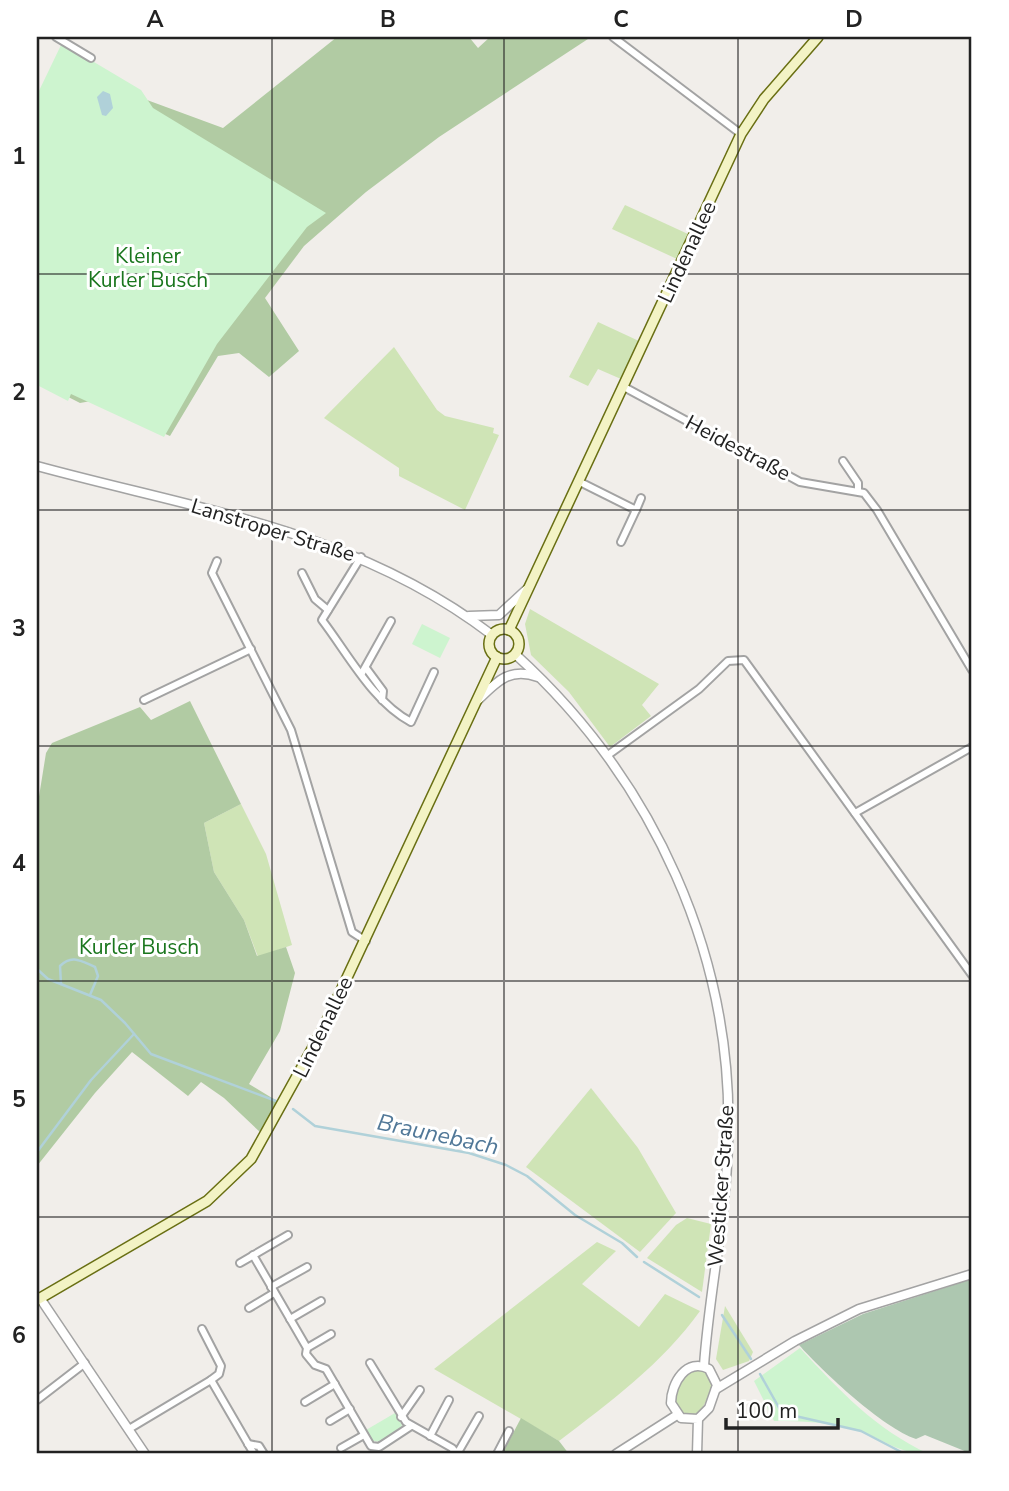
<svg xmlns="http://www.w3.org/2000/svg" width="1009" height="1491" viewBox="0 0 1009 1491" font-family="'Nunito Sans',sans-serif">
	<rect width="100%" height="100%" fill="#f1eeea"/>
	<!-- grass -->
	<g fill="#cfe4b6">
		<path d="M625 205 688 234 677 259 612 229Z"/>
		<path d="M598 322 639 341 621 379 598 369 588 386 569 377Z"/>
		<path d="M394 347 437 410 445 416 494 428 493 433 499 435 465 510 399 476V468L324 418Z"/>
		<path d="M530 609 659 684 642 705 651 716 610 747 569 692 531 655 525 624Z"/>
		<path d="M241 804 266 854 292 945 258 957 244 920 214 872 204 823Z"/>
		<path d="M591 1088 638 1148 676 1213 640 1252 526 1167Z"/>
		<path d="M687 1218 711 1224 702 1292 647 1258 676 1225Z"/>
		<path d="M597 1242 616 1251 582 1284 639 1327 665 1294 700 1311C662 1364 610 1402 559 1441L434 1369Z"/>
		<path d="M725 1306 753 1352 749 1361 723 1370 716 1359Z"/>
		<path d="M696 1369 706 1372 712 1387C705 1402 703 1417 684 1416L675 1405C675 1391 683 1374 696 1369Z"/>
	</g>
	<!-- forest -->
	<g fill="#b1cba3">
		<path d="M337 37H469L478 48 490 37H591L439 137 366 192 304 246 265 298 299 351 269 377 239 353 218 356 170 436 91 401 80 403 37 381V132L147 100 223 128Z"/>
		<path d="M190 701 241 804 204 823 214 872 244 920 257 956 286 947 295 973 280 1031 249 1084 277 1101 261 1133 224 1098 201 1082 188 1096 132 1052 95 1093 37 1166V809L46 753 52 743 140 707 151 720Z"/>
		<path d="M521 1418 559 1441 569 1454H502Z"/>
	</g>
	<!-- cemetery -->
	<path fill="#adc7b0" d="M972 1279V1454L925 1435 916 1439C883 1428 823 1372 799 1345L863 1314Z"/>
	<!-- park -->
	<g fill="#cdf4cf">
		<path d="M62 43 141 90 153 108 326 213 307 227 217 344 164 437 71 394 68 401 37 385V95Z"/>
		<path d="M422 624 450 638 440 658 412 644Z"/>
		<path d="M800 1348C840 1391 875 1429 929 1454 898 1454 884 1439 857 1430 831 1422 801 1421 774 1421L754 1381Z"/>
		<path d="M395 1413 402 1425 400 1431 382 1442 373 1441 366 1430Z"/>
	</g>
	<!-- water -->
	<path fill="#b0d1d9" d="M103 91 110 94 113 108 106 116 102 115 97 97Z"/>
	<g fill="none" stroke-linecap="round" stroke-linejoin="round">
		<!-- stream -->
		<g stroke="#b0d1d9" stroke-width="2.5">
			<path d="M37 969 48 979 101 1000 125 1023 151 1054 276 1101"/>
			<path d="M61 984 60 966C72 954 81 961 95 967L98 976 90 995"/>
			<path d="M293 1109 315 1126 469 1153 506 1165 527 1176 575 1215 622 1243 637 1257"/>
			<path d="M37 1152 91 1080 134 1034"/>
			<path d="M644 1262 699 1297"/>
			<path d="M722 1315 751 1359"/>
			<path d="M760 1374 782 1413 861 1431 905 1454"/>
		</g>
		<defs>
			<g id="minor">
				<path d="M56 37 91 58"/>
				<path d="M613 37 741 134"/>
				<path d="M624 387 800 482 864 493 877 510 972 670"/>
				<path d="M843 461 858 483V490"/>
				<path d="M580 482 636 510 641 498"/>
				<path d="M621 542 636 510"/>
				<path d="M361 557 322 620C348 654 373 702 411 722L434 672"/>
				<path d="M217 561 212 573 291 730 352 932 366 941"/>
				<path d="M302 573 315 599 328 610"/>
				<path d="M366 668 383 691 382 700"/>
				<path d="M362 673 391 621"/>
				<path d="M144 700 251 649"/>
				<path d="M608 755 699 689 728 661 744 660 972 975"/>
				<path d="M855 813 972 747"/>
				<path d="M253 1255 307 1348 306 1354 315 1365 326 1369 371 1446 379 1447 411 1426"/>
				<path d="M240 1263 288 1235"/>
				<path d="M271 1287 307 1267"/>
				<path d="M249 1308 274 1293"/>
				<path d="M290 1319 321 1301"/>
				<path d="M202 1329 221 1366 219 1374 211 1380"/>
				<path d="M307 1348 331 1334"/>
				<path d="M370 1363 406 1422 452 1448 457 1454 479 1416"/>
				<path d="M37 1400 85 1363"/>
				<path d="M305 1402 335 1384"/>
				<path d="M401 1417 420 1390"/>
				<path d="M330 1421 350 1409"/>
				<path d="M129 1429 211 1380 254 1454"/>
				<path d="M430 1436 449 1400"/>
				<path d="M248 1444 259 1446 264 1454"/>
				<path d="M341 1448 364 1435"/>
				<path d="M497 1454 509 1431"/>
			</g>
			<g id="tertiary">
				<path d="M37 466C198 510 355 530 492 635"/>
				<path d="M469 616 499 615 526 590"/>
				<path d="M515 654C653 779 735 956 728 1144 726 1218 709 1292 704 1366"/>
				<path d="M478 700C497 681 510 667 538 677"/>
				<path d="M40 1298 145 1454"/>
				<path d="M716 1389 795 1341 859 1309 972 1274"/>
				<path d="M616 1454 677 1415"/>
				<path d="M697 1454 698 1419 709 1408 717 1385 709 1369C687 1357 671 1383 671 1403L681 1418 698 1419"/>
			</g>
			<g id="secondary">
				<circle cx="504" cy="644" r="15"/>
				<path d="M509 630 741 134 764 99 818 37"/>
				<path d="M37 1300 207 1201 251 1159 322 1031 497 657"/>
			</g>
		</defs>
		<!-- minor casing -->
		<use href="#minor" stroke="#a3a3a3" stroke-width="10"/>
		<!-- tertiary casing -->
		<use href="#tertiary" stroke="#a3a3a3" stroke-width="11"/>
		<!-- secondary casing -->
		<use href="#secondary" stroke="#696f13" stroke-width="12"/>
		<!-- minor -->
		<use href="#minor" stroke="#fff" stroke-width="6"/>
		<!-- tertiary -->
		<use href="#tertiary" stroke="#fff" stroke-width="8"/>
		<!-- secondary -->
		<use href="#secondary" stroke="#f3f3c5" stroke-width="9"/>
	</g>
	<!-- grid -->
	<path fill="none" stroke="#222" stroke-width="2" stroke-opacity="0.55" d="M272 37V1454M504 37V1454M738 37V1454M37 274H972M37 510H972M37 746H972M37 981H972M37 1217H972"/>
	<g text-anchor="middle" stroke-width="6" stroke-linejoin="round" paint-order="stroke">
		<!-- street labels -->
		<g font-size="21" fill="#222" stroke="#fff">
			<text transform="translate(687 252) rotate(-65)" y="7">Lindenallee</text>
			<text transform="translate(738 448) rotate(28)" y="7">Heidestraße</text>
			<text transform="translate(273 530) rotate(17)" y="7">Lanstroper Straße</text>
			<text transform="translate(323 1027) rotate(-64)" y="7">Lindenallee</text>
			<text transform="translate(721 1186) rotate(-86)" y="7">Westicker Straße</text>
		</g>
		<!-- park labels -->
		<g font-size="21" fill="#1a761d" stroke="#fff">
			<text x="148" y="263">Kleiner<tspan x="148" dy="24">Kurler Busch</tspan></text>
			<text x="139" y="954">Kurler Busch</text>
		</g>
		<!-- water labels -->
		<g font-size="23" font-style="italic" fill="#517898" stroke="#fff">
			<text transform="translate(438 1134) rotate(12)" y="8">Braunebach</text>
		</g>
	</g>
	<!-- border -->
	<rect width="1009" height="1491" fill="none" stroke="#ffffff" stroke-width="77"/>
	<!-- scale -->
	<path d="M726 1418v10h112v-10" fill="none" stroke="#222222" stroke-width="3.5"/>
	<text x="736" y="1418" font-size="21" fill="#222222" stroke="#ffffff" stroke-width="5" paint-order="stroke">100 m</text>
	<rect x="38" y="38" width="932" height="1414" fill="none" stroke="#222" stroke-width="2.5"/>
	<g font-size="23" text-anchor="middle" font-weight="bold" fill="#222">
		<text x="155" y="27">A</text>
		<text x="388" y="27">B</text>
		<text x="621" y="27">C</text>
		<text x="854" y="27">D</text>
		<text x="19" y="164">1</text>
		<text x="19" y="400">2</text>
		<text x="19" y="636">3</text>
		<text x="19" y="871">4</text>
		<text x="19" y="1107">5</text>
		<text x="19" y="1343">6</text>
	</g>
</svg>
